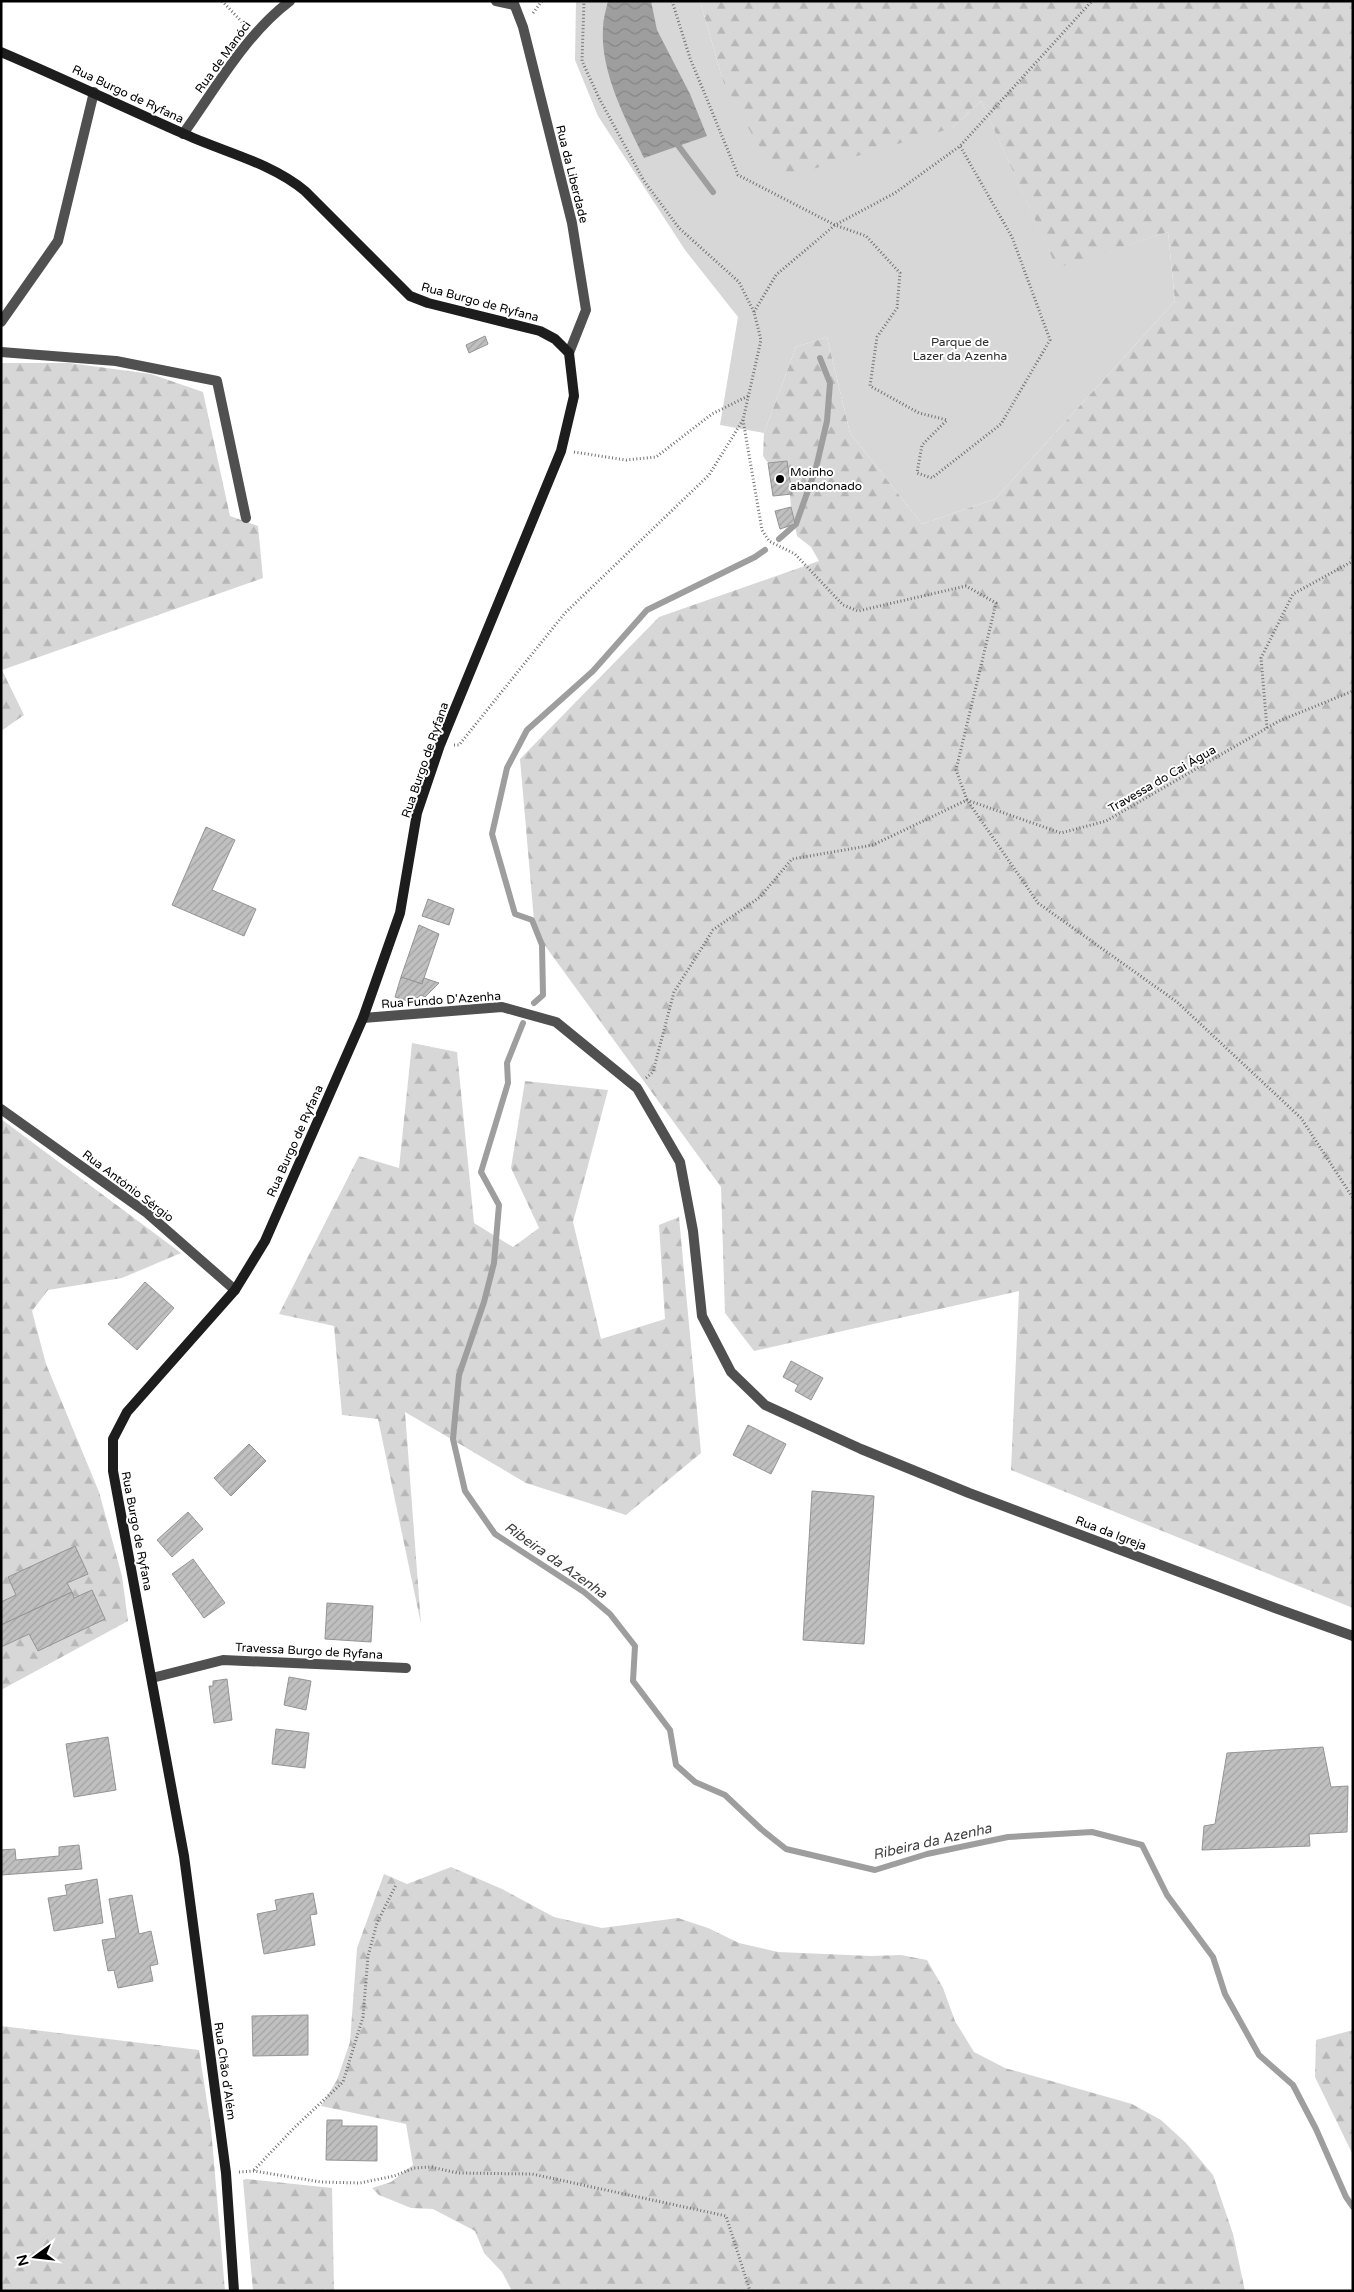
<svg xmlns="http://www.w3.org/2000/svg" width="1354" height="2292" viewBox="0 0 1354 2292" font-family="'Varela Round',sans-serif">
	<defs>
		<pattern id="forest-firs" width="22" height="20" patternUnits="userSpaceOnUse" patternTransform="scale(1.25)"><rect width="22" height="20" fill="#d7d7d7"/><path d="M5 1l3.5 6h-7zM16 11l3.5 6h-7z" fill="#b7b7b7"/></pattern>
		<pattern id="water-waves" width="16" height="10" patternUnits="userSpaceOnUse" patternTransform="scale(1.25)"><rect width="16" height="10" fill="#9e9e9e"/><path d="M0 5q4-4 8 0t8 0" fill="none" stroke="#868686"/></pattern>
		<pattern id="building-hatch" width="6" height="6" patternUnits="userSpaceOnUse" patternTransform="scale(1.25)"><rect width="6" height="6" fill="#c0c0c0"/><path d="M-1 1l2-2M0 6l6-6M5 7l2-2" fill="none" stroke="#a3a3a3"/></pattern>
	</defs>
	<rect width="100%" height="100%" fill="#fff"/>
	<!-- green -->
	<path fill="#d7d7d7" d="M576 1H700L723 81 952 128 981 101 1057 267 1168 232 1175 301 995 499 922 524 850 433 827 337 796 347 764 433 720 425 738 317 685 250 598 116 575 60Z"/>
	<!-- forest -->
	<g fill="url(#forest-firs)">
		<path d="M700 1H1353V1608L1011 1470 1019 1291 754 1351 725 1313 721 1187 535 932 520 759 659 617 819 561 811 547 797 536 791 507 787 461 768 463 763 456 764 433 796 347 827 337 850 433 922 524 995 499 1175 301 1168 232 1057 268 981 101 952 128 782 178 755 140 723 81Z"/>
		<path d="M1 363H69L151 374 203 392 230 516 258 526 263 578 2 670 24 715 1 731Z"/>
		<path d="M412 1043 457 1052 474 1223 513 1247 539 1228 511 1168 525 1081 608 1090 573 1222 601 1339 665 1319 659 1225 679 1217 701 1453 626 1515 526 1483 405 1412 421 1624 378 1419 342 1415 334 1326 279 1314 359 1156 399 1168Z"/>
		<path d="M1 1119 181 1253 122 1278 48 1290 32 1311 46 1364 99 1492 122 1576 128 1621 1 1690Z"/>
		<path d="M451 1867 502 1889 554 1917 602 1928 678 1918 708 1928 739 1943 778 1952 871 1956 901 1955 927 1960 943 1988 955 2021 974 2052 1005 2068 1132 2104 1161 2120 1186 2143 1213 2175 1233 2234 1245 2291H512L502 2272 484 2253 475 2231 433 2209 411 2208 379 2195 372 2188 391 2182 413 2165 406 2124 321 2106 337 2080 350 2042 357 1948 384 1874 407 1884Z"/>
		<path d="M1 2026 199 2050 211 2128 225 2291H1Z"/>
		<path d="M1353 2030V2155L1315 2077 1316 2040Z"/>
		<path d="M246 2179 332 2188 334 2291H253L243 2180Z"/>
	</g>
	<!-- water -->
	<path fill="url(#water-waves)" d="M608 1H651L657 30 690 94 707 136 644 158C626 120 600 72 603 28 603 19 606 10 608 1Z"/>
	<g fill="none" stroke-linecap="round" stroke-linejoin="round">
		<!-- stream -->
		<g stroke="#9e9e9e" stroke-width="6">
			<path d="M674 140 713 192"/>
			<path d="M779 539 796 524 816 468 827 421 830 383 820 358"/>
			<path d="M534 1003 543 995 542 945 532 920 515 914 492 834 507 768 527 730 593 671 647 610 755 557 765 550"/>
			<path d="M523 1023 507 1063 508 1083 481 1172 499 1205 494 1263 484 1302 459 1375 453 1439 465 1491 495 1534 584 1592 610 1614 635 1646 633 1681 670 1730 676 1765 695 1782 725 1795 761 1829 786 1849 875 1870 927 1854 1008 1837 1092 1832 1142 1845 1167 1895 1213 1957 1225 1994 1259 2055 1293 2085 1316 2129 1346 2197 1353 2207"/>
		</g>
	</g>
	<!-- building -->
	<g fill="url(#building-hatch)" stroke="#949494">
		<path d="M485 336 488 344 469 353 466 345Z"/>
		<path d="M787 461 792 494 773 496 768 463Z"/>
		<path d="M791 507 795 524 780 529 775 511Z"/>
		<path d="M206 827 235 840 212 890 256 909 244 936 172 905Z"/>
		<path d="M428 899 454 909 449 925 422 916Z"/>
		<path d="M419 925 439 934 422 984 401 977Z"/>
		<path d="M401 977 422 984 424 978 439 983 425 997 421 995 414 1000 408 1001 395 997Z"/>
		<path d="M145 1282 174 1308 137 1350 108 1324Z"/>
		<path d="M791 1361 823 1378 811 1400 795 1391 798 1385 783 1377Z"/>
		<path d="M748 1425 786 1444 771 1474 733 1455Z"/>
		<path d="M249 1444 266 1461 231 1496 214 1478Z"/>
		<path d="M812 1491 874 1496 864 1644 803 1640Z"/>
		<path d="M188 1512 203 1529 172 1557 157 1540Z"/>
		<path d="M75 1546 88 1574 67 1583 72 1592 1 1625V1602L16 1595 8 1577Z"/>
		<path d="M193 1559 225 1603 204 1618 172 1574Z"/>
		<path d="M92 1590 105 1619 38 1651 29 1634 1 1647V1625L72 1592 74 1598Z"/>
		<path d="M327 1603 373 1606 371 1642 325 1639Z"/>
		<path d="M289 1677 311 1681 306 1710 284 1705Z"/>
		<path d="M227 1679 232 1720 214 1723 209 1686H213V1681Z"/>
		<path d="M276 1729 309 1733 305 1768 272 1764Z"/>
		<path d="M108 1737 116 1790 74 1797 66 1744Z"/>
		<path d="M1323 1747 1331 1787 1348 1786 1347 1832 1309 1834 1310 1846 1202 1850 1204 1826 1215 1824 1227 1753Z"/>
		<path d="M79 1845 82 1869 1 1875V1850L15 1849 16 1860 59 1856V1847Z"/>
		<path d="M97 1879 103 1923 54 1931 48 1898 67 1895 65 1885Z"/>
		<path d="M313 1893 317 1914 310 1915 315 1945 264 1954 257 1914 277 1910 275 1900Z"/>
		<path d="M132 1895 139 1934 151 1931 158 1964 150 1966 153 1981 118 1988 114 1970 108 1971 102 1940 116 1938 109 1899Z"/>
		<path d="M308 2015V2055L253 2056 252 2016Z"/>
		<path d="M327 2120H342V2126H377V2161L326 2160Z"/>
	</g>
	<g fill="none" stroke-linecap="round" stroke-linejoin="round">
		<!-- path -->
		<g stroke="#727272" stroke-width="3" stroke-dasharray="1 2.5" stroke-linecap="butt">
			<path d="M222 1 244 24"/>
			<path d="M672 1 690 58 738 175 835 225 866 236 900 273 897 308 877 337 870 386 919 413 947 420 922 445 917 473 932 478 1001 424 1050 340 1012 237 960 146"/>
			<path d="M533 13 542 1"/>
			<path d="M754 312 776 275 835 225 895 193 960 146 1092 1"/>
			<path d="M743 420 762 530 769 541 795 554 843 605 858 611 966 586 996 603 956 770 967 800 1038 903 1177 1002 1301 1118 1353 1198"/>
			<path d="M574 452 626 460 656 457 712 414 748 396"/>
			<path d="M1267 728 1261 658 1293 594 1353 561"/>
			<path d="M454 745H459L565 613 709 475 743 420 761 340 754 312 739 282 679 228 644 181 599 98 582 61 584 1"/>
			<path d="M646 1078 653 1072 674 992 713 930 760 897 792 859 873 845 967 800 1061 833 1106 821 1279 721 1353 691"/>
			<path d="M254 2170 295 2127 343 2082 363 2017 368 1956 377 1923 396 1885"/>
			<path d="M239 2172 254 2171 321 2182 360 2183 394 2176 414 2168 431 2167 458 2173 532 2174 726 2216 750 2291"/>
		</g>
		<!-- minor -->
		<g stroke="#505050" stroke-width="10">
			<path d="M496 1 514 5"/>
			<path d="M183 134C216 88 245 35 290 1"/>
			<path d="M1 322 58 241 94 92"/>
			<path d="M1 352 116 361 217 381 246 518"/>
			<path d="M363 1018 502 1007 556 1022 637 1088 680 1162 693 1231 702 1316 731 1372 765 1405 861 1449 969 1493 1275 1608 1353 1636"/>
			<path d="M1 1109 147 1213 235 1290"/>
			<path d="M152 1678 223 1660 406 1668"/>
		</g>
		<!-- tertiary -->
		<path stroke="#505050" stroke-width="10" d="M513 1 523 27 572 223 586 310 569 353"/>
		<!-- secondary -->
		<path stroke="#1d1d1d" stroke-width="10" d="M1 52C62 78 121 106 182 133 223 152 270 162 305 191L410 296 428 303 540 331 555 339 569 353 574 396 561 451 440 745 417 813 400 913 363 1018 265 1241 235 1290 127 1412 113 1439V1471L184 1856 226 2173 234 2291"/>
	</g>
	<!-- markers -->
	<circle fill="#000" stroke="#fff" stroke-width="2" cx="780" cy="479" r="5"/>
	<g text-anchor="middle" stroke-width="4" stroke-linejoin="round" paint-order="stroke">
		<!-- street labels -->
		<g font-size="12" fill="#000" stroke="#fff">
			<text transform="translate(223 57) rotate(-54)" y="4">Rua de Manóci</text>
			<text transform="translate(128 94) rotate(25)" y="4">Rua Burgo de Ryfana</text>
			<text transform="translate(572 174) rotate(76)" y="4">Rua da Liberdade</text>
			<text transform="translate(480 302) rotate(15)" y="4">Rua Burgo de Ryfana</text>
			<text transform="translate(425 760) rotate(-71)" y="4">Rua Burgo de Ryfana</text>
			<text transform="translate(1162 779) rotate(-30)" y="4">Travessa do Cai Água</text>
			<text transform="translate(441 1000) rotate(-4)" y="4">Rua Fundo D'Azenha</text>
			<text transform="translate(295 1141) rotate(-66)" y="4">Rua Burgo de Ryfana</text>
			<text transform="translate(128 1186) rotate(37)" y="4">Rua António Sérgio</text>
			<text transform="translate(137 1531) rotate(79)" y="4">Rua Burgo de Ryfana</text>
			<text transform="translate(1111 1533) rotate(21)" y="4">Rua da Igreja</text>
			<text transform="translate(309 1651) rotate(3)" y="4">Travessa Burgo de Ryfana</text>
			<text transform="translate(225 2071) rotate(82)" y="4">Rua Chão d'Além</text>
		</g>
		<!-- park labels -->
		<g font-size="12" fill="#2e2e2e" stroke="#fff">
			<text x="960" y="346">Parque de<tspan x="960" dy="14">Lazer da Azenha</tspan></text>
		</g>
		<!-- poi labels -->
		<g font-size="12" fill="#000" stroke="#fff" text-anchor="start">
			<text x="790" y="476">Moinho<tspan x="790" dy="14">abandonado</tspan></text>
		</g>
		<!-- water labels -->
		<g font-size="14" font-style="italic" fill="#3f3f3f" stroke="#fff">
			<text transform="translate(556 1560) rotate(35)" y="5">Ribeira da Azenha</text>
			<text transform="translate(932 1841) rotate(-13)" y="5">Ribeira da Azenha</text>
		</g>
	</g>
	<!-- border -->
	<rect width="1354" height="2292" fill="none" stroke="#000000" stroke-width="5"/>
	<!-- north arrow -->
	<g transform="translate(35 2257) rotate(255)" stroke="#ffffff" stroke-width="4" paint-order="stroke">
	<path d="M0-4L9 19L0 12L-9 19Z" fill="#000000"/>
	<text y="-8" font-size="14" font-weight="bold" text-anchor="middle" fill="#000000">N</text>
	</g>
</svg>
